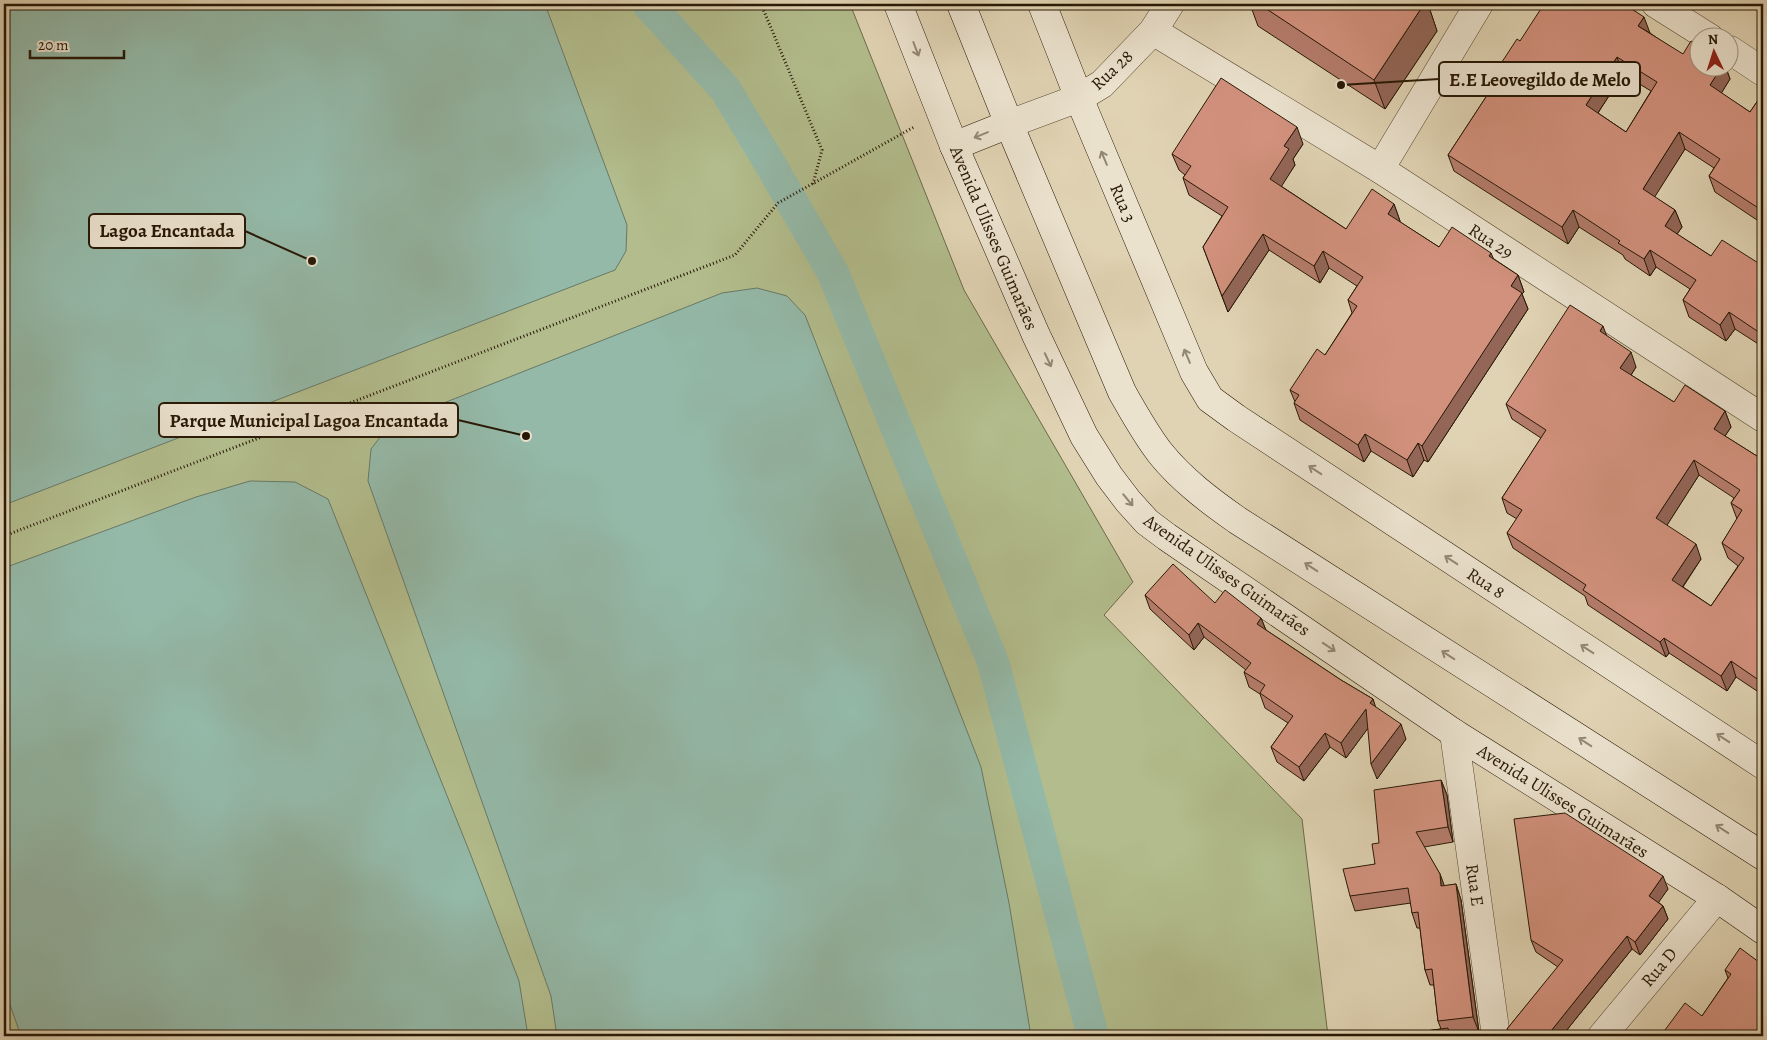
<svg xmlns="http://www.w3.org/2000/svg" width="1767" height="1040" viewBox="0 0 1767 1040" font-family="Alegreya,serif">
	<rect width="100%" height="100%" fill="#e0d3b3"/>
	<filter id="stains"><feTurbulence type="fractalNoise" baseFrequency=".004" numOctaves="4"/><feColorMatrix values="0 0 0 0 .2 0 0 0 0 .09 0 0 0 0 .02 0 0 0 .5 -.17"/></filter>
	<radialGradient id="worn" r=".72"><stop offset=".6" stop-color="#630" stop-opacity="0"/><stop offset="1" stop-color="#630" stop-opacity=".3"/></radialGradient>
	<!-- green -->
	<path fill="#b2bc8c" stroke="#6c6a49" d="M4 4H850L964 290 1133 582 1104 615 1302 819 1328 1036H4Z"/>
	<!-- water -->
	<g fill="#94b9a8" stroke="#687967">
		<path d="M4 4H545L627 225 626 251 615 270 4 505Z"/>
		<path d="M757 288 787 296 805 315 981 767 1009 903 1031 1036H557L551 996 368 481 371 449 388 427 426 410 722 293Z"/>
		<path d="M250 481 295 482 328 499 470 853 519 981 528 1036H21L4 988V568L196 497Z"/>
	</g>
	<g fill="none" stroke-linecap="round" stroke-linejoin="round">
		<!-- canal -->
		<path stroke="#94b9a8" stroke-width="32" d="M648 4 725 89 769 162 833 273 993 662 1093 1036"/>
		<defs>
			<g id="minor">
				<path d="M1479 4 1380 169 1763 418"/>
				<path d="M1656 4 1710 38"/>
				<path d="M1153 31 1380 169"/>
				<path d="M1730 50 1763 72"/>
				<path d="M1009 124 1079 98 1102 84 1153 31 1170 4"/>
				<path d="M1602 1036 1717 898"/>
			</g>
			<path id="tertiary" d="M1454 733 1496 1036"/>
			<g id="secondary">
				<path d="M898 4 954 146 1036 335 1084 436 1109 476 1128 501 1147 522 1167 537 1454 733 1717 898 1763 930"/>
				<path d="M961 4 1009 124 1122 392C1134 413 1146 435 1161 454 1182 480 1210 501 1237 520L1763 856"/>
				<path d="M1042 4 1079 98 1194 372 1210 399 1236 418 1763 765"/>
				<path d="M954 146 1009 124"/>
			</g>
		</defs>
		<!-- minor casing -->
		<use href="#minor" stroke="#554731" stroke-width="29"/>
		<!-- tertiary casing -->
		<use href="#tertiary" stroke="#554731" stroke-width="29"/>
		<!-- secondary casing -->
		<use href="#secondary" stroke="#271806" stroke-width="29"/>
		<!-- path -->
		<g stroke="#271806" stroke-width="3" stroke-dasharray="1 2.5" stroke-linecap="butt">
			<path d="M761 4 822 150 813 184"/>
			<path d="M4 536 735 255 778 203 914 127"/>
		</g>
		<!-- minor -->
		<use href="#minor" stroke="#ebe2ce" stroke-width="28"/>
		<!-- tertiary -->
		<use href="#tertiary" stroke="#ebe2ce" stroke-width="28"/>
		<!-- secondary -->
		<use href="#secondary" stroke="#ebe2ce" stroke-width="28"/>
	</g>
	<!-- wall -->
	<g fill="#b57d6c" stroke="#271806" fill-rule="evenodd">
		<path d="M1250 4H1428L1437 31 1385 109 1258 26Z"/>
		<path d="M1650 33 1700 68H1726L1730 79 1721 93 1750 112 1763 93V224L1715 192 1709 176 1714 168 1685 149 1654 197 1675 210 1682 227 1677 234 1711 256 1763 266V347L1735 329 1726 341 1689 317 1683 300 1690 289 1656 267 1650 276 1625 259 1623 255 1579 227 1568 244 1454 171 1448 155 1501 74 1498 68 1520 41ZM1623 74 1651 91 1626 132 1598 113Z"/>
		<path d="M1303 144 1293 159 1295 165 1281 186 1346 229 1394 204 1400 221V222L1439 247 1494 259 1518 275 1524 292 1522 294 1528 309 1428 462 1424 460 1413 477 1371 451 1364 462 1300 420 1294 403 1295 402 1290 390 1325 355 1352 313 1348 300 1357 286 1329 268 1320 283 1269 250 1228 312 1203 247 1222 216 1189 195 1183 178 1185 175 1179 170 1172 154Z"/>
		<path d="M1607 336 1636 367 1631 375 1674 402 1725 411 1731 427 1725 436 1760 458 1763 453V695L1736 677 1727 691 1669 653 1666 657 1588 605 1585 596 1513 548 1507 533 1517 519 1507 513 1502 498 1541 438 1512 419 1506 404ZM1699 475 1734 498 1731 503 1737 519 1722 543 1728 558 1738 566 1711 606 1683 587 1701 559 1667 525Z"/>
		<path d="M1145 595 1215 603 1261 618 1266 630 1341 680 1373 699 1375 707 1406 739 1377 779 1368 728 1346 758 1330 747 1304 781 1277 762 1271 747 1288 723 1265 708 1260 694 1249 687 1244 672 1246 670 1204 637 1194 650 1150 609Z"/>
		<path d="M1441 780 1447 795 1453 842 1424 847 1440 874 1444 886 1456 884 1461 900 1479 1032 1451 1036H1389L1441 1029 1438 1021 1434 985H1430L1425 970 1420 928H1417L1412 913 1411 903 1355 911 1350 896 1375 864 1379 843Z"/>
		<path d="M1668 889 1658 902 1663 906 1668 919 1640 955 1632 949 1562 1036H1510L1507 1029 1558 967 1536 952 1531 940Z"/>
		<path d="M1763 965V1036H1663L1662 1034 1702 1016 1728 978 1725 970Z"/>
	</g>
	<!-- shaded-wall -->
	<g fill="#936658" stroke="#271806">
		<path d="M1424 4H1428L1437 31 1385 109 1374 80Z"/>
		<path d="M1644 17 1650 33 1638 26Z"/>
		<path d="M1617 57 1623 74 1592 122 1586 105Z"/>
		<path d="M1721 68H1726L1730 79 1716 102 1710 85Z"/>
		<path d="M1297 127 1303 144 1293 159 1295 165 1276 195 1270 179 1284 146Z"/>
		<path d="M1679 132 1685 149 1649 206 1643 189Z"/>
		<path d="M1394 204 1400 221 1394 231 1388 214Z"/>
		<path d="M1573 210 1579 227 1568 244 1562 227Z"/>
		<path d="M1675 210 1682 227 1671 243 1665 226Z"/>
		<path d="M1263 234 1269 250 1228 312 1222 296Z"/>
		<path d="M1650 250 1656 267 1650 276 1644 259Z"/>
		<path d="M1323 251 1329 268 1320 283 1314 266Z"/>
		<path d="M1491 253 1498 269 1489 256Z"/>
		<path d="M1518 275 1524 292 1522 294 1528 309 1428 462 1422 446 1511 286Z"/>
		<path d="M1729 312 1735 329 1726 341 1720 325Z"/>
		<path d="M1603 326 1609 342 1600 331Z"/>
		<path d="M1631 352 1636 367 1626 383 1620 368Z"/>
		<path d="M1725 411 1731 427 1719 445 1714 429Z"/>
		<path d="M1365 434 1371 451 1364 462 1358 445Z"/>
		<path d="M1418 443 1424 460 1413 477 1407 460Z"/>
		<path d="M1694 460 1699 475 1662 533 1656 518Z"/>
		<path d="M1696 544 1701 559 1677 595 1672 580Z"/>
		<path d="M1261 618 1267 633 1257 624Z"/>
		<path d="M1198 623 1204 637 1194 650 1189 635Z"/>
		<path d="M1664 638 1669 653 1666 657 1660 642Z"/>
		<path d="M1731 661 1736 677 1727 691 1721 676Z"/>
		<path d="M1373 699 1378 714 1370 703Z"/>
		<path d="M1366 709 1371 724 1346 758 1341 743Z"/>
		<path d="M1401 724 1406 739 1377 779 1371 764Z"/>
		<path d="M1325 733 1330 747 1304 781 1299 767Z"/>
		<path d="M1441 780 1447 795 1453 842 1448 827Z"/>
		<path d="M1440 874 1446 890 1441 886Z"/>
		<path d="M1663 876 1668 889 1654 909 1649 896Z"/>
		<path d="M1456 884 1461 900 1479 1032 1473 1017Z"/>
		<path d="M1663 906 1668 919 1640 955 1635 942Z"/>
		<path d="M1627 936 1632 949 1562 1036H1547Z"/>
	</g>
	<!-- building -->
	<g fill="#d2917d" stroke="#271806" fill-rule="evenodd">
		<path d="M1259 4H1424L1374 80Z"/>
		<path d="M1544 4H1624L1644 17 1638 26 1683 54 1691 41 1700 46V68H1721L1710 85 1750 112 1763 93V211L1709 176 1720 159 1679 132 1643 189 1675 210 1665 226 1711 256 1722 240 1763 266V335L1729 312 1720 325 1683 300 1696 280 1650 250 1644 259 1618 243 1620 241 1573 210 1562 227 1448 155 1503 71 1498 68 1517 39 1520 41ZM1617 57 1657 82 1626 132 1586 105Z"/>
		<path d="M1221 78 1297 127 1284 146 1289 149 1270 179 1346 229 1372 189 1394 204 1388 214 1439 247 1452 227 1491 253 1489 256 1518 275 1511 286 1522 293 1422 446 1418 443 1407 460 1365 434 1358 445 1294 403 1299 395 1290 390 1317 349 1325 355 1357 306 1348 300 1363 277 1323 251 1314 266 1263 234 1222 296 1203 247 1228 207 1183 178 1191 166 1172 154Z"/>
		<path d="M1570 305 1603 326 1600 331 1631 352 1620 368 1674 402 1685 385 1725 411 1714 429 1760 458 1763 453V683L1731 661 1721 676 1664 638 1660 642 1583 590 1586 585 1507 533 1522 510 1502 498 1546 430 1506 404ZM1694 460 1740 490 1731 503 1742 510 1722 543 1744 558 1711 606 1672 580 1696 544 1656 518Z"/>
		<path d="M1173 564 1215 603 1225 590 1261 618 1257 624 1341 680 1373 699 1370 703 1401 724 1371 764 1366 709 1341 743 1325 733 1299 767 1271 747 1293 716 1260 693 1265 685 1244 672 1251 663 1198 623 1189 635 1145 595Z"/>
		<path d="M1441 780 1448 827 1416 832 1440 874 1441 886 1456 884 1473 1017 1438 1021 1432 969 1425 970 1418 912 1412 913 1408 888 1350 896 1343 869 1375 864 1372 844 1379 843 1374 790Z"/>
		<path d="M1565 813 1663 876 1649 896 1663 906 1635 942 1627 936 1547 1036H1516L1507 1029 1563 960 1531 940 1514 819Z"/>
		<path d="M1740 948 1763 965V1036H1665L1662 1034 1685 1003 1702 1016 1731 974 1725 970Z"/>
		<path d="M1448 1028 1449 1036H1389Z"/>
	</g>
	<!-- one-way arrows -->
	<defs><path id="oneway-shaft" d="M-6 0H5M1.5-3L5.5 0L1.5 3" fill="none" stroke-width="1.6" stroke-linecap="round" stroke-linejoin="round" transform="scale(1.25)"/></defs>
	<g stroke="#938774">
		<use href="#oneway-shaft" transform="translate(916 49) rotate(69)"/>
		<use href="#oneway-shaft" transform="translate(981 135) rotate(158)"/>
		<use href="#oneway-shaft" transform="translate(1104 158) rotate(-113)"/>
		<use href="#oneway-shaft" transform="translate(1187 356) rotate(-113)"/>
		<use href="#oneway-shaft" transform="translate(1048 360) rotate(65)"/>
		<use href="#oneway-shaft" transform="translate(1315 470) rotate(-147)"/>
		<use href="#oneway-shaft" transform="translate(1128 500) rotate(50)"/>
		<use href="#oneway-shaft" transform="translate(1451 560) rotate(-147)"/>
		<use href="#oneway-shaft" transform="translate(1311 567) rotate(-147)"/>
		<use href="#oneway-shaft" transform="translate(1329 647) rotate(34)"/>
		<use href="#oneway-shaft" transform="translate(1587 649) rotate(-147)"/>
		<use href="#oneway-shaft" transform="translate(1448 655) rotate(-147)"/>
		<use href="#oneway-shaft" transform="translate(1723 738) rotate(-147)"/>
		<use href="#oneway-shaft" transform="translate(1585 742) rotate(-147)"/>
		<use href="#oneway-shaft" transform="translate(1722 829) rotate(-147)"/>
	</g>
	<g text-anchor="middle" stroke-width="4" stroke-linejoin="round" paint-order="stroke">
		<!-- street labels -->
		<g font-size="18" fill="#271806" stroke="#ebe2ce">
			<text transform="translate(1112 70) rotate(-43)" y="6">Rua 28</text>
			<text transform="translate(1123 203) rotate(67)" y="6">Rua 3</text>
			<text transform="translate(994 238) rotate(67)" y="6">Avenida Ulisses Guimarães</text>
			<text transform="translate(1491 241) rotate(33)" y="6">Rua 29</text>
			<text transform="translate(1227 575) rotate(35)" y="6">Avenida Ulisses Guimarães</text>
			<text transform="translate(1486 583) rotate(33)" y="6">Rua 8</text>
			<text transform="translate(1563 801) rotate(32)" y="6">Avenida Ulisses Guimarães</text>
			<text transform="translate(1475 885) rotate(82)" y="6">Rua E</text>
			<text transform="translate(1659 967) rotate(-50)" y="6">Rua D</text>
		</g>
	</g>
	<!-- callouts -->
	<path fill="none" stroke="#271806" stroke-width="2" d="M1341 85L1439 79M312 261L245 231M526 436L458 420"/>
	<g fill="#271806" stroke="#ebe2ce" stroke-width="2">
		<circle cx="1341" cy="85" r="5"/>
		<circle cx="312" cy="261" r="5"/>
		<circle cx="526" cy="436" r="5"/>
	</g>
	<g fill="#ebe2ce" stroke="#271806" stroke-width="2">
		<rect x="1439" y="62" width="201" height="34" rx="5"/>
		<rect x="89" y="214" width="156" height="34" rx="5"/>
		<rect x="159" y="403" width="299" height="34" rx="5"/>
	</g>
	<g font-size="19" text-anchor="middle" font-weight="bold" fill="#271806">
		<text x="1540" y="86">E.E Leovegildo de Melo</text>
		<text x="167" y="237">Lagoa Encantada</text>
		<text x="309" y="427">Parque Municipal Lagoa Encantada</text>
	</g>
	<!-- margin -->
	<rect width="1767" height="1040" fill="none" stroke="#e0d3b3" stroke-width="20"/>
	<rect x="5" y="5" width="1757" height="1030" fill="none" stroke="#271806" stroke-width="2.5"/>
	<rect x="10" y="10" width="1747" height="1020" fill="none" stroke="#271806"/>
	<!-- north arrow -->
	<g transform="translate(1714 52) rotate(356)"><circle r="24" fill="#ebe2ce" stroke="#9d917e"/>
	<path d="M0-4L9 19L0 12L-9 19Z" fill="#8f2418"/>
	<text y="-8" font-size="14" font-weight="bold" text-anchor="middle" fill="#271806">N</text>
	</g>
	<!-- scale -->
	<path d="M30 50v8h94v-8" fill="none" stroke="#271806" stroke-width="2.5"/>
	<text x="38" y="50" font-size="15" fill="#271806" stroke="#ebe2ce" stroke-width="4" paint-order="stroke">20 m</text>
	<rect width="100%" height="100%" filter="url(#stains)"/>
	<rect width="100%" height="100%" fill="url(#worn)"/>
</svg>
